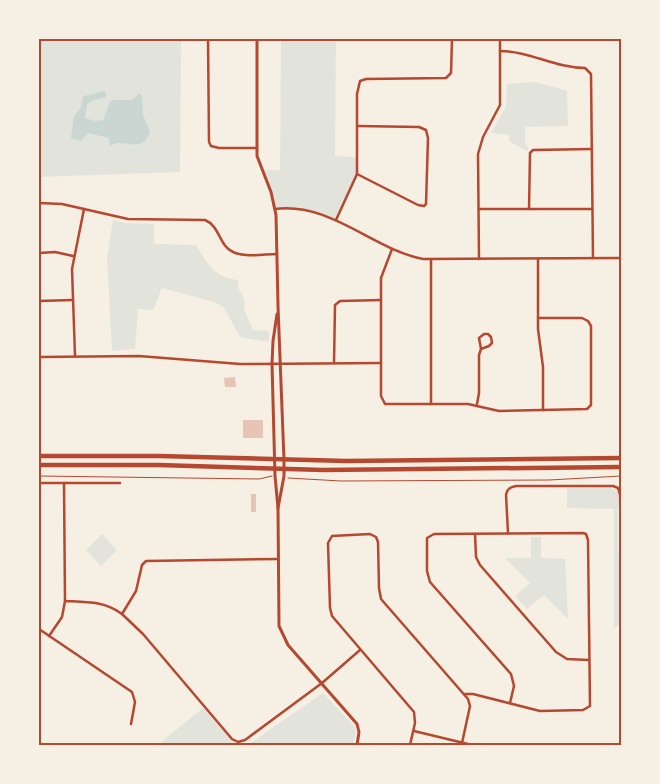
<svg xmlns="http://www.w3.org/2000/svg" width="660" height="784" viewBox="0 0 660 784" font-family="'Source Sans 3',sans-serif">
	<rect width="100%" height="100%" fill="#f6efe4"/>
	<!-- green -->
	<g fill="#e2e4dc">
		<path d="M39 39H181L180 172 39 177Z"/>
		<path d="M281 39H336L335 156 357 157V174L336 220 306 210 275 209 271 192 262 170H280Z"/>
		<path d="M536 82 567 91 568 126 525 127V144L529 148 527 151 509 141V135L491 133 506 106 507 84Z"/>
		<path d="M113 220 126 223 154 224V244L196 245C208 264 213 277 238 280V287L245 301 244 309 253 330 269 331V342L240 337 224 308 215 302 162 288 153 310 138 309 135 349 112 351 107 258Z"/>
		<path d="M611 487 618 492V552L621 567V624L614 628V509L567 508V488Z"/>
		<path d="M102 534 117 550 101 566 86 550Z"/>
		<path d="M531 537H541V558L565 559 568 619 544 595 527 609 515 596 530 583 505 558H531Z"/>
		<path d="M323 693 355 727 356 732 353 745H248Z"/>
		<path d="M203 708 236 745H174L161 742Z"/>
	</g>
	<!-- water -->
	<path fill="#c9d6d2" d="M104 91 106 93V97L94 100 87 104 85 118 95 121 103 120 110 102 113 100H132L140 93 142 98 143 115 150 132C142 156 122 136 110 146L109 138 88 133 81 141 71 138 74 117 81 107 83 96 90 95Z"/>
	<!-- building -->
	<g fill="#e6c5b7">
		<path d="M235 377 236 387H225L224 378Z"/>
		<rect x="243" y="420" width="20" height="18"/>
		<rect x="251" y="494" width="5" height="18"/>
	</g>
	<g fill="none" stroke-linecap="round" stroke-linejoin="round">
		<!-- path -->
		<g stroke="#b5482f" stroke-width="1">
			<path d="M39 476 259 479 272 476"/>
			<path d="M288 478 341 481 549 480 621 476"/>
		</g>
		<!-- minor -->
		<g stroke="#b5482f" stroke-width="2.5">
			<path d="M208 39 209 142 211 146 219 148H257"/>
			<path d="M500 51C530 51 555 68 585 68L591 74 593 258"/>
			<path d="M357 174 418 205 424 206 426 204 428 138 426 130 419 127 358 126"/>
			<path d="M39 203 62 204 128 219 205 220C220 226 219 246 233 252 246 258 264 254 277 254"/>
			<path d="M275 209C331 202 372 249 423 259L621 258"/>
			<path d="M479 209H592"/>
			<path d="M529 209 530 153 533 150 592 149"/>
			<path d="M336 220 357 174V94L360 81 366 79 446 78 451 73 452 39"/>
			<path d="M392 249 381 278V396L385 404H468L499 411 587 409 591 405V326L588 321 582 318H538"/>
			<path d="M39 253 55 252 73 256"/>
			<path d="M479 259 478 154 483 137 500 105V39"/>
			<path d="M538 259V329L543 367V410"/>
			<path d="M39 301 72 300"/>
			<path d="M75 356 72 269 84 209"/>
			<path d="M39 357 139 356 240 364 381 363"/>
			<path d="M334 363 335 305 340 301 381 300"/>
			<path d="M431 404V260"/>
			<path d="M477 404 479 393V355L481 349 489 346 492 343 491 337 488 334H484L479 338 481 349"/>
			<path d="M39 483H120"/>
			<path d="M508 533 506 495C507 489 510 487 516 486H613L618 488 620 495 621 555"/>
			<path d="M475 534 476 557 480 565 556 652 567 659 589 660"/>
			<path d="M278 559 146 561 142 565 136 591 122 614 143 634 232 739 238 742 245 740 322 683 360 650"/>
			<path d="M65 601C87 602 104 601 122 614"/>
			<path d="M39 629 132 692 135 702 131 724"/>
			<path d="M49 636 62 617 65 601 64 483"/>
			<path d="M465 694H473L540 711 583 710 590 706 588 540 586 534 583 533 434 534 427 538V571L430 582 511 674 514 686 510 703"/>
			<path d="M414 731 472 745"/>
			<path d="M410 745 415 723 414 712 332 616 330 608 328 543 332 536 370 534 376 537 378 542 379 588 381 599 468 699 470 706 462 743"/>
		</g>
		<!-- tertiary -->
		<g stroke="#b5482f" stroke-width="3">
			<path d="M257 39V156L271 192 276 215 278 306 284 460V476L278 508"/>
			<path d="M277 314 273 341 272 364 275 476 278 508 279 626 288 645 357 724 359 732 357 745"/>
		</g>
		<!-- trunk -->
		<g stroke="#b5482f" stroke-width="4.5">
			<path d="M39 456H159L346 461 621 458"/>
			<path d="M39 465H159L324 470 621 467"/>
		</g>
	</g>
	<!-- border -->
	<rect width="660" height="784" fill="none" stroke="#f6efe4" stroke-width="80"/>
	<rect x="40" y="40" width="580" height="704" fill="none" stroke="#b5482f" stroke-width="2"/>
</svg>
